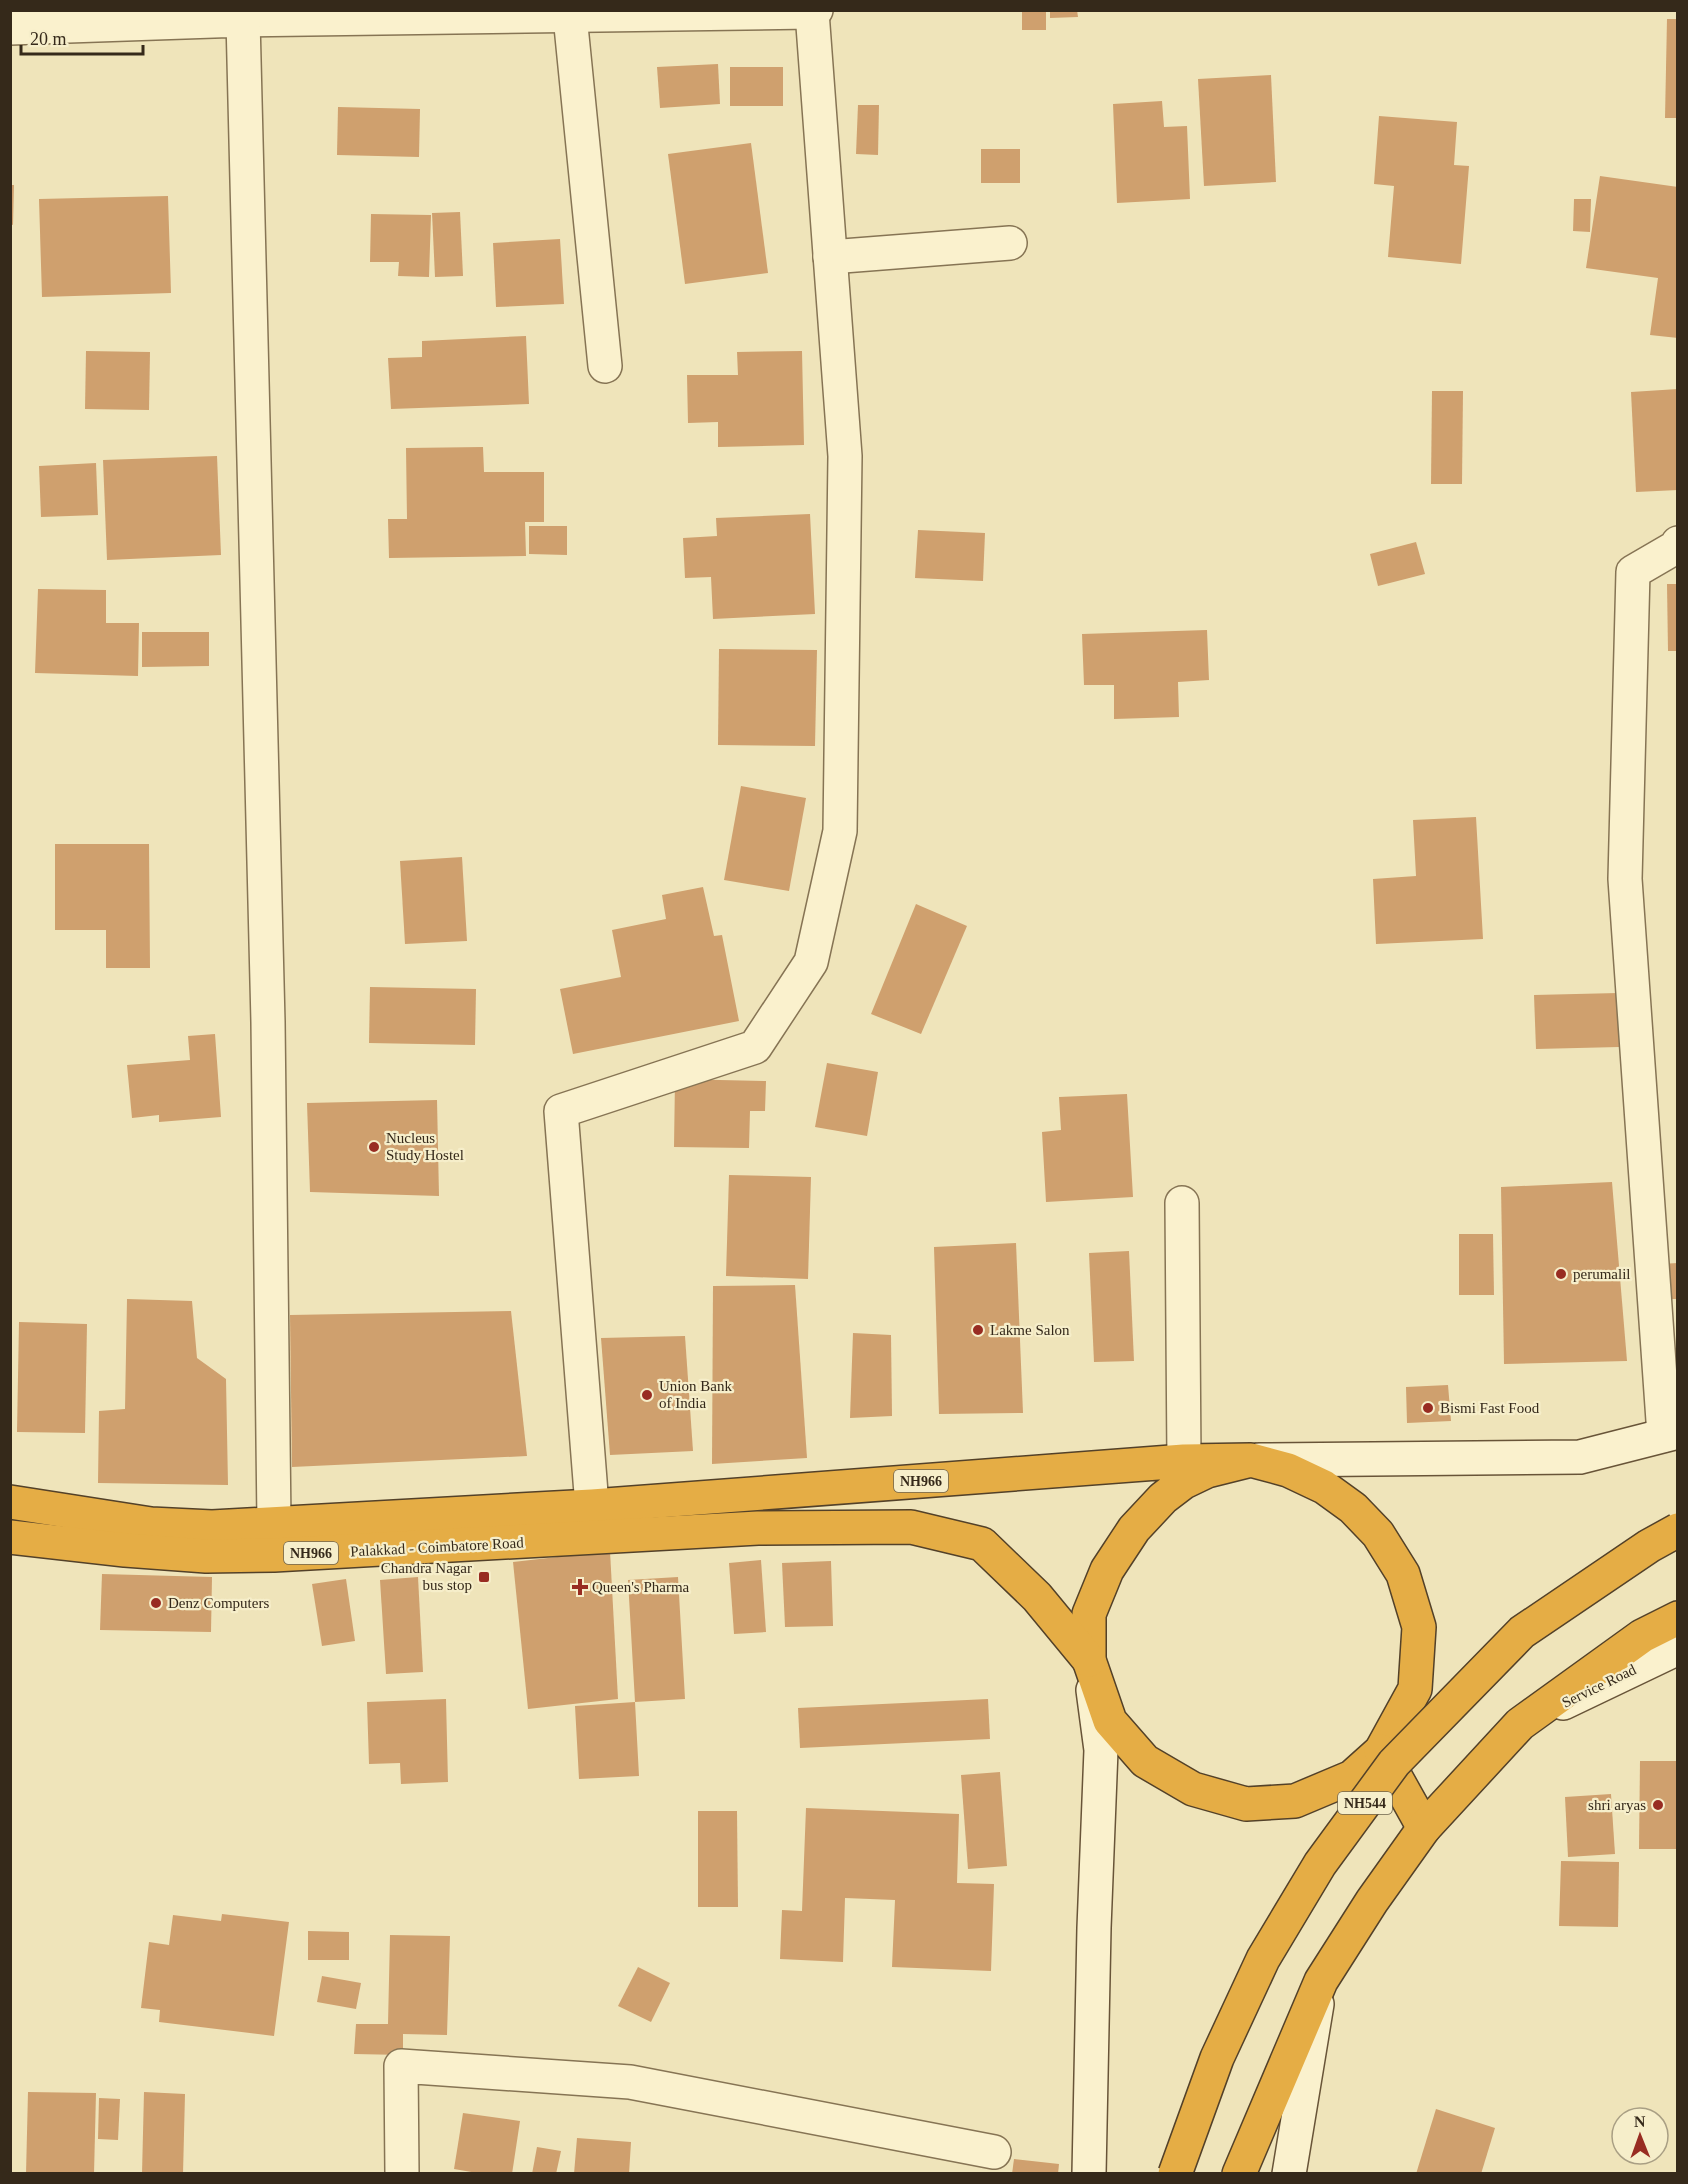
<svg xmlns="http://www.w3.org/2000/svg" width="1688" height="2184" viewBox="0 0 1688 2184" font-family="Georgia,serif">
	<rect width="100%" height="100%" fill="#efe4ba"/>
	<!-- building -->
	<g fill="#cfa06e">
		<rect x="1022" y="10" width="24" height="20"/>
		<path d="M1050 10H1077L1078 17 1050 18Z"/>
		<path d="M1667 19H1678V118H1665Z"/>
		<path d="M718 64 720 104 660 108 657 67Z"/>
		<rect x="730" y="67" width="53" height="39"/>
		<path d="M1271 75 1276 182 1204 186 1198 79Z"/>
		<path d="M1162 101 1164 127 1187 126 1190 199 1117 203 1113 104Z"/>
		<path d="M858 105H879L878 155 856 154Z"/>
		<path d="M338 107 420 109 419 157 337 155Z"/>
		<path d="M1379 116 1457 122 1454 165 1469 166 1461 264 1388 257 1394 186 1374 184Z"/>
		<path d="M751 143 768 273 685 284 668 154Z"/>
		<rect x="981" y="149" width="39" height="34"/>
		<path d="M1600 176 1678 187V338L1650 335 1658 278 1586 268Z"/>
		<path d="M10 185H14L13 225 10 224Z"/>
		<path d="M168 196 171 293 42 297 39 199Z"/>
		<path d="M1574 199H1591L1590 232 1573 231Z"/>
		<path d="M460 212 463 276 435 277 432 213Z"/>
		<path d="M371 214 431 215 429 277 398 276 399 262H370Z"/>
		<path d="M560 239 564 304 496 307 493 243Z"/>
		<path d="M526 336 529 404 391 409 388 358 422 357V341Z"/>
		<path d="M86 351 150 352 149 410 85 409Z"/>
		<path d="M802 351 804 445 718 447V422L688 423 687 375H738L737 352Z"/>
		<path d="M1678 389V490L1636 492 1631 392Z"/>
		<path d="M1432 391H1463L1462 484H1431Z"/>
		<path d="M483 447 484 472H544V522H525L526 556 389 558 388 519H407L406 448Z"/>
		<path d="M217 456 221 555 107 560 103 460Z"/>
		<path d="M96 463 98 515 41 517 39 466Z"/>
		<path d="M810 514 815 614 713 619 711 577 685 578 683 538 717 536 716 518Z"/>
		<path d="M529 526H567V555L529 554Z"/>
		<path d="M918 530 985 533 983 581 915 578Z"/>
		<path d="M1416 542 1425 574 1378 586 1370 554Z"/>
		<path d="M1667 584H1678V651H1668Z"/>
		<path d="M38 589 106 590V623H139L138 676 35 673Z"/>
		<path d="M1207 630 1209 680 1178 682 1179 717 1114 719V685H1084L1082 634Z"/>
		<path d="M142 632H209V666L142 667Z"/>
		<path d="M719 649 817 650 815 746 718 745Z"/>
		<path d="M741 786 806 798 789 891 724 880Z"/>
		<path d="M1476 817 1483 939 1376 944 1373 879 1416 876 1413 820Z"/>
		<path d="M55 844H149L150 968H106V930H55Z"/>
		<path d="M462 857 467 941 405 944 400 861Z"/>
		<path d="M703 887 714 936 722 935 739 1021 573 1054 560 989 621 977 612 930 666 919 662 895Z"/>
		<path d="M916 904 967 926 921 1034 871 1014Z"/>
		<path d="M370 987 476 989 475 1045 369 1043Z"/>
		<path d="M1618 993 1619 1047 1536 1049 1534 995Z"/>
		<path d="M215 1034 221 1117 159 1122V1115L132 1118 127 1065 190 1060 188 1036Z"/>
		<path d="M827 1063 878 1072 867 1136 815 1127Z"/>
		<path d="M675 1079 766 1081 765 1111H750L749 1148 674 1147Z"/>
		<path d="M1127 1094 1133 1197 1046 1202 1042 1132 1061 1130 1059 1097Z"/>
		<path d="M437 1100 439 1196 310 1192 307 1103Z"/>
		<path d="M729 1175 811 1177 808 1279 726 1276Z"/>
		<path d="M1612 1182 1627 1361 1504 1364 1501 1187Z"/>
		<path d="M1459 1234H1493L1494 1295H1459Z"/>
		<path d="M1016 1243 1023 1413 939 1414 934 1247Z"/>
		<path d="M1129 1251 1134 1361 1094 1362 1089 1253Z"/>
		<path d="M1678 1263V1299H1661L1659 1264Z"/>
		<path d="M795 1285 807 1458 712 1464 713 1286Z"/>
		<path d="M127 1299 192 1301 197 1358 226 1379 228 1485 98 1483 99 1411 125 1409Z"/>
		<path d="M511 1311 527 1456 292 1467 290 1315Z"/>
		<path d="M19 1322 87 1324 85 1433 17 1432Z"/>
		<path d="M853 1333 891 1335 892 1416 850 1418Z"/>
		<path d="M685 1336 693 1451 610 1455 601 1338Z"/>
		<path d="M1448 1385 1451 1421 1407 1423 1406 1387Z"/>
		<path d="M610 1551 618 1699 528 1709 513 1562Z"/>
		<path d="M761 1560 766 1632 734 1634 729 1563Z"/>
		<path d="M831 1561 833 1626 785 1627 782 1563Z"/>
		<path d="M102 1574 212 1577 211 1632 100 1630Z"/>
		<path d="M418 1577 423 1672 386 1674 380 1580Z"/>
		<path d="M678 1577 685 1699 635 1702 639 1776 579 1779 575 1706 635 1702 628 1580Z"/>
		<path d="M346 1579 355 1641 322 1646 312 1584Z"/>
		<path d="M446 1699 448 1782 401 1784 400 1763 369 1764 367 1702Z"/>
		<path d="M988 1699 990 1739 800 1748 798 1708Z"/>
		<path d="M1640 1761H1678V1849H1639Z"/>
		<path d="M1000 1772 1007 1866 968 1869 961 1775Z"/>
		<path d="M1611 1794 1615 1854 1568 1857 1565 1797Z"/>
		<path d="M806 1808 959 1814 957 1883 994 1884 991 1971 892 1967 895 1900 845 1898 843 1962 780 1959 782 1910 802 1911Z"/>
		<path d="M698 1811H737L738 1907H698Z"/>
		<path d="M1561 1861 1619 1862 1618 1927 1559 1926Z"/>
		<path d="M222 1914 289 1922 274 2036 159 2022 160 2010 141 2008 149 1942 169 1945 173 1915 221 1921Z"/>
		<path d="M308 1931 349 1932V1960H308Z"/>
		<path d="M390 1935 450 1936 447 2035 403 2034V2055L354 2054 356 2024H388Z"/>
		<path d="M638 1967 670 1983 651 2022 618 2006Z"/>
		<path d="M322 1976 361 1983 356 2009 317 2002Z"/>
		<path d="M28 2092 96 2093 94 2174H26Z"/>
		<path d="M144 2092 185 2094 183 2174H142Z"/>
		<path d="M99 2098 120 2099 118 2140 98 2139Z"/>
		<path d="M1436 2109 1495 2128 1481 2174H1416Z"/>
		<path d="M463 2113 520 2121 512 2174H483L454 2169Z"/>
		<path d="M577 2138 631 2142 629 2174H574Z"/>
		<path d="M537 2147 561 2151 556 2174H532Z"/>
		<path d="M1014 2159 1059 2164 1058 2174H1012Z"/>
	</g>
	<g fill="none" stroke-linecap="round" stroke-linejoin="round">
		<defs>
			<g id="street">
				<path d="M243 10V20L812 12 816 10"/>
				<path d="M570 16 605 366"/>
				<path d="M10 28 243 20 268 1022 274 1523"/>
				<path d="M830 257 1010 243"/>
				<path d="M1182 1203 1184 1461"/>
				<path d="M1664 1435 1625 879 1633 572 1676 547 1678 543"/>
				<path d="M592 1506 561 1111 755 1047 811 962 840 831 845 456 812 12"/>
				<path d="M402 2174 401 2066 630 2082 994 2152"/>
			</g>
			<g id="secondary">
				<path d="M1259 1460 1580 1457 1678 1432"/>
				<path d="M1563 1703 1678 1648"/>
				<path d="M1089 2174 1094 1928 1101 1750 1093 1690"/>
				<path d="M1289 2174 1317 2004"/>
			</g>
			<g id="highway">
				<path d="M10 1502 151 1524 212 1527 592 1506 1184 1461 1251 1460 1288 1470 1324 1487 1353 1508 1378 1534 1403 1574 1419 1627 1415 1689 1381 1751 1352 1777 1295 1801 1246 1804 1193 1789 1145 1761 1110 1721 1089 1660V1614L1107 1570 1134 1529 1163 1498 1184 1482 1207 1471 1251 1460"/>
				<path d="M10 1537 125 1550 206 1556 274 1555 758 1528 911 1527 982 1544 1037 1597 1089 1660"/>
				<path d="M1381 1751 1424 1828"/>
				<path d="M1239 2174 1321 1981 1372 1901 1424 1828 1520 1724 1642 1636 1678 1618"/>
			</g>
		</defs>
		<!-- street casing -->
		<use href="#street" stroke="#867454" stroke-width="36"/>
		<!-- secondary casing -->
		<use href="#secondary" stroke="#685438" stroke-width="36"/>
		<!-- highway casing -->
		<use href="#highway" stroke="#534129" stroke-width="36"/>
		<!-- street -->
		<use href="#street" stroke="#faf1cd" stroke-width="33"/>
		<!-- secondary -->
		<use href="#secondary" stroke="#faf1cd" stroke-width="33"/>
		<!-- highway -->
		<use href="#highway" stroke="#e5ad45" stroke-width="33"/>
		<defs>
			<path id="highway-bridge" d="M1175 2174 1217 2058 1263 1959 1320 1864 1394 1763 1522 1632 1649 1546 1678 1530"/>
		</defs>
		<!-- highway-bridge casing -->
		<use href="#highway-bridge" stroke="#534129" stroke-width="36" stroke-linecap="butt"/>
		<!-- highway-bridge -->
		<use href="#highway-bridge" stroke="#e5ad45" stroke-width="33"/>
	</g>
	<!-- markers -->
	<g fill="#982c22" stroke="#f6eeca" stroke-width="2">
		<circle cx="374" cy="1147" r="6"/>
		<circle cx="1561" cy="1274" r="6"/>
		<circle cx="978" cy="1330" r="6"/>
		<circle cx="647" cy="1395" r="6"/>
		<circle cx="1428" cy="1408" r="6"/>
		<rect x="478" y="1571" width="12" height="12" rx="3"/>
		<path d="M577 1578h6v6h6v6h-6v6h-6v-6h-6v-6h6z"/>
		<circle cx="156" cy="1603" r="6"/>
		<circle cx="1658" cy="1805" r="6"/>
	</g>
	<g text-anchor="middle" stroke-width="4.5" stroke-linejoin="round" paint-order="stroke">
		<!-- shield labels -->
		<g fill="#f6eeca" stroke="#6f644f" stroke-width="1.5">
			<rect x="894" y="1470" width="54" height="22" rx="4.5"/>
			<rect x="284" y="1542" width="54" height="22" rx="4.5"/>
			<rect x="1338" y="1792" width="54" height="22" rx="4.5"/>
		</g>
		<g font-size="14" font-weight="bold" fill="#35291a">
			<text x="921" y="1486">NH966</text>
			<text x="311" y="1558">NH966</text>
			<text x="1365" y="1808">NH544</text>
		</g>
		<!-- poi labels -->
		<g font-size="15" fill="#35291a" stroke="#f6eeca" text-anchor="start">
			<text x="386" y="1143">Nucleus<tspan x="386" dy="17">Study Hostel</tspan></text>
			<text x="1573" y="1279">perumalil</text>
			<text x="990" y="1335">Lakme Salon</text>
			<text x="659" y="1391">Union Bank<tspan x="659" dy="17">of India</tspan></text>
			<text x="1440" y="1413">Bismi Fast Food</text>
			<text x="472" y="1573" text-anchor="end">Chandra Nagar<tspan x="472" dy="17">bus stop</tspan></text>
			<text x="592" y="1592">Queen's Pharma</text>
			<text x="168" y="1608">Denz Computers</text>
			<text x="1646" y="1810" text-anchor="end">shri aryas</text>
		</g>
		<!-- street labels -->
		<g font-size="15" fill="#35291a" stroke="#f6eeca">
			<text transform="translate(437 1547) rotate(-3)" y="5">Palakkad - Coimbatore Road</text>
			<text transform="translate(1599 1686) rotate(-26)" y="5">Service Road</text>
		</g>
	</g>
	<!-- border -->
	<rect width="1688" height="2184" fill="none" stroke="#35291a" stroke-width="24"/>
	<!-- north arrow -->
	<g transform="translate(1640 2136) rotate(359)"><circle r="28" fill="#f6eeca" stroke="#a99f84" stroke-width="1.5"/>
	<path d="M0-4.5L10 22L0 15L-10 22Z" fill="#982c22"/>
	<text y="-9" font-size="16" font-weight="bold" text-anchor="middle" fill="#35291a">N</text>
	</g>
	<!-- scale -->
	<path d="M21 45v9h122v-9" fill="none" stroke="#35291a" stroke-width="3"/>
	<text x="30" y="45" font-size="18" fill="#35291a" stroke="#f6eeca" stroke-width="4.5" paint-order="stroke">20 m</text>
</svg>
